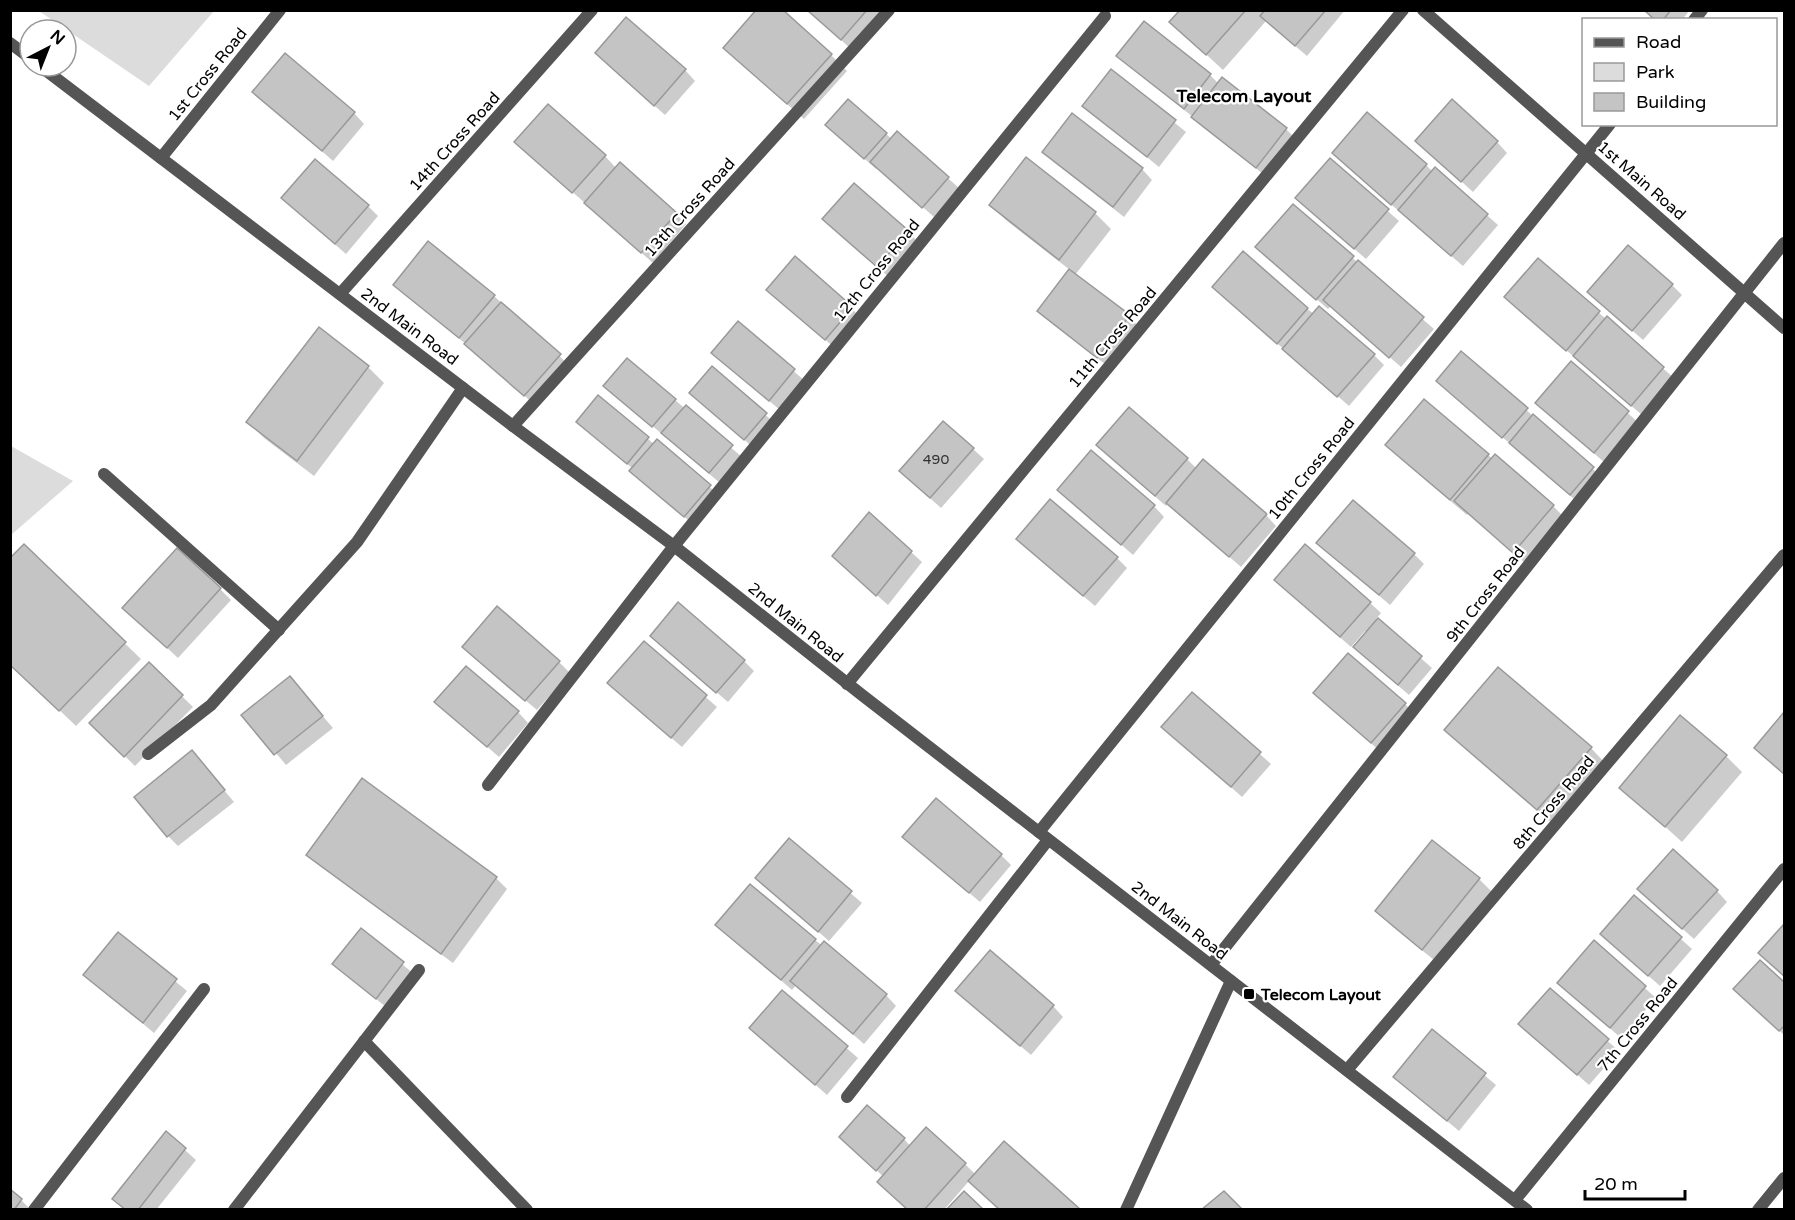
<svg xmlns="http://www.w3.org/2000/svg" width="1795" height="1220" viewBox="0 0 1795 1220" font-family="'Varela Round',sans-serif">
	<rect width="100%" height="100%" fill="#fff"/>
	<!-- green -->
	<g fill="#dcdcdc">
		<path d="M39 11 214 10V11L149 86Z"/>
		<path d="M11 446 73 481 11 535Z"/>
	</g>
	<!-- shadow -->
	<g fill="#0003">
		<path d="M808 10H877L882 15 852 50Z"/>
		<path d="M1182 10H1345L1307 56 1266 21 1223 70 1171 22Z"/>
		<path d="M1644 10H1690L1682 20H1655Z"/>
		<path d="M831 55 847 71 804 119 741 64Z"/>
		<path d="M1118 56 1210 75 1219 84 1222 79 1286 129 1297 140 1267 177 1204 128 1193 117 1129 66Z"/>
		<path d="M607 64 685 70 695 81 665 115Z"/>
		<path d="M1111 71 1186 132 1159 167 1084 106Z"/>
		<path d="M254 92 354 113 364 124 333 161Z"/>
		<path d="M827 125 886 134 892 139 897 133 959 188 934 217 877 167 876 169Z"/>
		<path d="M1497 142 1507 153 1473 192 1428 151Z"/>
		<path d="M527 152 605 156 616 168 676 214 686 224 653 263Z"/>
		<path d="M1044 152 1142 169 1152 180 1124 217 1054 162Z"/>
		<path d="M1330 160 1399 221 1366 259 1308 209Z"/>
		<path d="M1344 164 1426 165 1433 172 1435 169 1498 225 1463 266Z"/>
		<path d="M991 205 1095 213 1111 229 1075 275 1129 316 1139 327 1109 367 1050 322 1039 311 1070 270 1007 221Z"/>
		<path d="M368 206 378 216 346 254 294 209Z"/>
		<path d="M1293 206 1434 329 1401 367 1331 306 1328 309 1268 258Z"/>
		<path d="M835 230 908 232 918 242 889 277Z"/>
		<path d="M1538 260 1674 378 1642 415 1517 308Z"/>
		<path d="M1672 285 1682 295 1643 340 1600 302Z"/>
		<path d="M406 295 494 296 570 366 536 406 467 345Z"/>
		<path d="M1225 298 1307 309 1374 355 1384 365 1349 406Z"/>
		<path d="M779 300 851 308 862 319 836 349Z"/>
		<path d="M738 323 805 381 780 410 724 363Z"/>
		<path d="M319 329 368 367 384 383 314 476 264 438 248 422Z"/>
		<path d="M1462 353 1604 479 1581 505 1449 391Z"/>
		<path d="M628 360 742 457 720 483 605 386Z"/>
		<path d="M1571 363 1639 423 1605 463 1548 413Z"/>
		<path d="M712 369 777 425 756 450 691 393Z"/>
		<path d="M598 397 654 444 657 441 721 497 695 526 642 481 633 469 578 422Z"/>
		<path d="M1387 445 1488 455 1553 506 1563 516 1524 562 1468 513 1467 515 1403 461Z"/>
		<path d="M973 449 984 459 941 508 911 481Z"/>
		<path d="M1108 456 1187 459 1197 469 1266 515 1276 526 1241 567 1168 503 1166 506Z"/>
		<path d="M1059 490 1154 506 1164 517 1133 555Z"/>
		<path d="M24 546 141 659 76 726 10 663Z"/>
		<path d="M1029 550 1117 558 1127 568 1095 606Z"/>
		<path d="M911 552 922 562 888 605 845 567Z"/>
		<path d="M1329 553 1414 554 1424 564 1390 605Z"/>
		<path d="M220 589 231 600 178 658 135 618Z"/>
		<path d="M1286 590 1370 603 1381 613 1376 619 1432 668 1409 695 1366 658 1367 633 1365 631 1351 647Z"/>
		<path d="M644 643 717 707 682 747 620 694Z"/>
		<path d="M662 646 744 661 754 671 728 702Z"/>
		<path d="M475 658 559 662 570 673 537 710Z"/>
		<path d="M149 664 193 707 135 766 91 723Z"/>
		<path d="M290 678 333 728 286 765 244 715Z"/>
		<path d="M1315 693 1405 704 1415 714 1382 753Z"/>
		<path d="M1192 694 1271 764 1242 797 1163 727Z"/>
		<path d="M447 712H518L528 723 499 757Z"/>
		<path d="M1784 715V773L1756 748Z"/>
		<path d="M1446 730 1591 748 1606 764 1554 825Z"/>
		<path d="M192 752 234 802 178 846 168 836Z"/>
		<path d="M1726 756 1742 772 1682 842 1621 787Z"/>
		<path d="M362 780 496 878 507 889 453 963 319 865 308 855Z"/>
		<path d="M789 840 862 903 829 941 768 888Z"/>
		<path d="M915 847 1001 855 1011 865 980 902Z"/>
		<path d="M1479 879 1495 895 1439 964 1393 927 1377 911Z"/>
		<path d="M1717 891 1727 902 1694 939 1650 900Z"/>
		<path d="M1634 897 1692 949 1660 986 1613 945Z"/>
		<path d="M717 925 815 940 886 995 896 1006 864 1044 796 985 792 990Z"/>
		<path d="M1784 926V975L1761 953Z"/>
		<path d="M361 930 414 974 387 1008 334 964Z"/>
		<path d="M118 934 187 991 154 1033 85 975Z"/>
		<path d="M1594 943 1656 998 1621 1038 1570 993Z"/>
		<path d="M1760 962 1784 984V1035L1745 1000Z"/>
		<path d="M1550 990 1619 1051 1589 1085 1531 1034Z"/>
		<path d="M782 992 858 1058 827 1095 751 1028Z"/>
		<path d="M968 1001 1053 1006 1063 1017 1031 1055Z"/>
		<path d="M1432 1031 1496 1085 1459 1131 1406 1087Z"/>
		<path d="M166 1133 196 1160 156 1210H126Z"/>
		<path d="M904 1139 911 1147 965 1164 975 1174 944 1210H909L884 1177 851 1148Z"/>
		<path d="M10 1191 21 1200 31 1210H10Z"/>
	</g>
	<!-- building -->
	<g fill="#c4c4c4" stroke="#999" stroke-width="1.5">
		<path d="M756 10H783L832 54 787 104 723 48Z"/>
		<path d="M807 10H867L841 40Z"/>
		<path d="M1180 10H1246L1206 55 1169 22Z"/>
		<path d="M1265 10H1326L1295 46 1260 16Z"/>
		<path d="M1644 10H1671L1663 20H1655Z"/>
		<path d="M626 17 686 69 654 106 595 53Z"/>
		<path d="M1144 21 1211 74 1184 109 1116 56Z"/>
		<path d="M285 53 355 112 322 151 252 92Z"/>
		<path d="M1111 69 1176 120 1147 157 1082 106Z"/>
		<path d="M1222 77 1287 128 1256 168 1191 117Z"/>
		<path d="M848 99 887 133 864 159 825 125Z"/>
		<path d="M1452 99 1498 141 1461 182 1415 141Z"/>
		<path d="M548 104 606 155 572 193 514 142Z"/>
		<path d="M1367 112 1427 164 1391 205 1332 153Z"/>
		<path d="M1072 113 1143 168 1113 207 1042 152Z"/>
		<path d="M897 131 949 177 922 208 870 162Z"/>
		<path d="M1026 157 1096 212 1059 260 989 205Z"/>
		<path d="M1330 158 1389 209 1354 249 1295 198Z"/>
		<path d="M315 159 369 205 335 244 281 198Z"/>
		<path d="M620 162 677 213 641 253 584 203Z"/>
		<path d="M1435 167 1488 214 1451 256 1398 210Z"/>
		<path d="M854 183 909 231 877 267 822 219Z"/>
		<path d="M1293 204 1354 256 1316 300 1255 247Z"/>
		<path d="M428 241 495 295 459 338 393 285Z"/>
		<path d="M1628 245 1673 284 1632 331 1587 292Z"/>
		<path d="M1243 251 1308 308 1277 344 1212 287Z"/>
		<path d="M795 256 853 307 825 340 766 290Z"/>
		<path d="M1538 258 1600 311 1566 351 1504 297Z"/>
		<path d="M1358 260 1424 317 1389 358 1323 300Z"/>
		<path d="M1069 269 1130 315 1097 358 1037 311Z"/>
		<path d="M501 302 561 354 524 396 464 344Z"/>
		<path d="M1319 306 1375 354 1337 397 1282 349Z"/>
		<path d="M1607 316 1664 367 1631 406 1573 356Z"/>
		<path d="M738 321 795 369 769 401 711 353Z"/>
		<path d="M319 327 369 366 297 461 246 422Z"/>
		<path d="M1461 351 1528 408 1502 438 1436 381Z"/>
		<path d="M627 358 676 399 652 427 603 386Z"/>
		<path d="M1571 361 1629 411 1594 453 1535 403Z"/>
		<path d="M712 366 767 413 744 440 689 393Z"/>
		<path d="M598 395 649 437 627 464 576 422Z"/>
		<path d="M1424 399 1489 454 1450 500 1385 445Z"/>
		<path d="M686 405 733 445 709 473 661 433Z"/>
		<path d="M1129 407 1188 458 1155 496 1096 445Z"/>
		<path d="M1533 414 1594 467 1570 495 1509 443Z"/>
		<path d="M943 421 974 448 930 498 899 471Z"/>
		<path d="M657 439 711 485 684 517 629 471Z"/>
		<path d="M1091 450 1155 505 1121 545 1057 490Z"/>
		<path d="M1495 454 1554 505 1513 553 1454 501Z"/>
		<path d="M1203 459 1267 514 1229 557 1166 503Z"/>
		<path d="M1050 499 1118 557 1083 596 1016 539Z"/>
		<path d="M1353 500 1415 553 1379 595 1316 543Z"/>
		<path d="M869 512 912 551 876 596 832 556Z"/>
		<path d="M24 544 126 642 59 711 10 665V558Z"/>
		<path d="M1305 544 1371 602 1340 637 1274 580Z"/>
		<path d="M177 548 221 588 167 648 122 608Z"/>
		<path d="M678 602 745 660 716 693 650 636Z"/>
		<path d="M497 606 560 661 525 701 462 647Z"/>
		<path d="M1378 618 1422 656 1398 685 1353 647Z"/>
		<path d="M644 641 707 695 671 738 607 683Z"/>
		<path d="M1348 653 1406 703 1371 743 1313 693Z"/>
		<path d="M149 662 183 695 124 757 89 723Z"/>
		<path d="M466 666 519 711 487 747 434 702Z"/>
		<path d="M1498 667 1592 747 1537 810 1444 730Z"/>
		<path d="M290 676 323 716 274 755 241 715Z"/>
		<path d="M1192 692 1261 752 1231 787 1161 727Z"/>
		<path d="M1784 712V774L1754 748Z"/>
		<path d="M1680 715 1727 755 1665 827 1619 788Z"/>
		<path d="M192 750 225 790 167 837 134 797Z"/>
		<path d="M362 778 497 877 441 954 306 855Z"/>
		<path d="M936 798 1002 854 969 893 902 837Z"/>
		<path d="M789 838 852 891 818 932 755 878Z"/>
		<path d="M1432 840 1480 878 1422 950 1375 911Z"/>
		<path d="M1673 849 1718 890 1682 929 1637 889Z"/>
		<path d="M750 884 816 939 781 980 715 925Z"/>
		<path d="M1634 895 1682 937 1648 976 1600 934Z"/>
		<path d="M1784 924V976L1758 953Z"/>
		<path d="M361 928 404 962 376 999 332 964Z"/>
		<path d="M118 932 177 979 143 1023 83 975Z"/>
		<path d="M1594 940 1646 986 1610 1028 1557 983Z"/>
		<path d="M824 941 887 994 853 1034 790 981Z"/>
		<path d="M990 950 1054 1005 1020 1046 955 991Z"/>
		<path d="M1760 960 1784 982V1026L1779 1031 1733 989Z"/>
		<path d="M1550 988 1609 1039 1577 1075 1518 1024Z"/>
		<path d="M782 990 848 1046 815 1085 749 1028Z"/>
		<path d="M1432 1029 1486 1073 1447 1121 1393 1077Z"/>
		<path d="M867 1105 905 1138 876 1171 839 1137Z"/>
		<path d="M926 1127 966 1163 924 1210H908L877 1182Z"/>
		<path d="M166 1131 186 1148 138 1210H126L112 1199Z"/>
		<path d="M1004 1141 1081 1210H1000L968 1181Z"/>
		<path d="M10 1189 22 1199 14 1210H10Z"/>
		<path d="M964 1191 984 1210H946Z"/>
		<path d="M1224 1191 1243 1210H1201Z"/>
	</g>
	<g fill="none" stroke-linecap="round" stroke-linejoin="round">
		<!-- minor -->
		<g stroke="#555" stroke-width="12">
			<path d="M1423 10 1784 328"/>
			<path d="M1694 20 1702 10"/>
			<path d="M10 43 30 58"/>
			<path d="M40 66 513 426 674 546 862 695 1527 1210"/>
			<path d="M161 158 280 10"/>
			<path d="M340 294 592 10"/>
			<path d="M513 426 889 10"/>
			<path d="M104 474 279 630"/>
			<path d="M847 684 1403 10"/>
			<path d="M148 754 211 705 357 542 463 388"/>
			<path d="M488 785 674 546 1105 16"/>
			<path d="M1039 832 1610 124"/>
			<path d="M1211 965 1784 243"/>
			<path d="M364 1041 527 1210"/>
			<path d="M1347 1070 1784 555"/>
			<path d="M847 1097 1048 840"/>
			<path d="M1515 1200 1784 869"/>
			<path d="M34 1210 204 989"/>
			<path d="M234 1210 419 970"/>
			<path d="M1126 1210 1231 981"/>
			<path d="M1758 1210 1784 1178"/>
		</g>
	</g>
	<!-- markers -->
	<rect fill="#000" stroke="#fff" stroke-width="2" x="1243" y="988" width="12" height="12" rx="3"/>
	<g text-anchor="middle" stroke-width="4.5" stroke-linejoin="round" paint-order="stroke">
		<!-- number labels -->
		<g font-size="14" fill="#313131">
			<text x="936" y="464">490</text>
		</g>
		<!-- street labels -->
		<g font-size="16" fill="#000" stroke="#fff">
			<text transform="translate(207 74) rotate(-51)" y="6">1st Cross Road</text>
			<text transform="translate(454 141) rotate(-48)" y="6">14th Cross Road</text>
			<text transform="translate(1642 180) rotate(41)" y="6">1st Main Road</text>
			<text transform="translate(689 207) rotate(-48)" y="6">13th Cross Road</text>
			<text transform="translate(876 270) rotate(-51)" y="6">12th Cross Road</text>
			<text transform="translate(410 326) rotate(37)" y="6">2nd Main Road</text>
			<text transform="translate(1112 337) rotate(-50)" y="6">11th Cross Road</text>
			<text transform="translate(1311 468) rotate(-51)" y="6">10th Cross Road</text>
			<text transform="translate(1485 594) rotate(-52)" y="6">9th Cross Road</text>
			<text transform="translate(796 622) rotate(39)" y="6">2nd Main Road</text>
			<text transform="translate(1553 802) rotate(-50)" y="6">8th Cross Road</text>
			<text transform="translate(1180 920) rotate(38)" y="6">2nd Main Road</text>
			<text transform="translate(1637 1024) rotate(-51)" y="6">7th Cross Road</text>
		</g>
		<!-- poi labels -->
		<g font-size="16" font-weight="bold" fill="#000" stroke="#fff" text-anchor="start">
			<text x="1261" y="1000">Telecom Layout</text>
		</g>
		<!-- neighbourhood labels -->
		<g font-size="18" font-weight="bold" fill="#000" stroke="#fff">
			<text x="1244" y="102">Telecom Layout</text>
		</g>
	</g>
	<!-- border -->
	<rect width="1795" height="1220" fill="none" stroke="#000000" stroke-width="24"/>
	<!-- legend -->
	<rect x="1582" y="18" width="195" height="108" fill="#ffffff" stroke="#999999" stroke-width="1.5"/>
	<rect x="1594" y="38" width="30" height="9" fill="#555555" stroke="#999999" stroke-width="1.5"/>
	<text x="1636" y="48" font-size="18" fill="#000000">Road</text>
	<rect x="1594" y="63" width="30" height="18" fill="#dcdcdc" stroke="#999999" stroke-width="1.5"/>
	<text x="1636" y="78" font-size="18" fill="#000000">Park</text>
	<rect x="1594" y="93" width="30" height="18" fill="#c4c4c4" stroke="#999999" stroke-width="1.5"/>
	<text x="1636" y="108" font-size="18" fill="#000000">Building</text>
	<!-- north arrow -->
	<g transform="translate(48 48) rotate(42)"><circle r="28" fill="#ffffff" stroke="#999999" stroke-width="1.5"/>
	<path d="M0-4.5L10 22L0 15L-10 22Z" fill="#000000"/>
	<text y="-9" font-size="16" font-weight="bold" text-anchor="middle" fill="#000000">N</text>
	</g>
	<!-- scale -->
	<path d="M1585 1190v9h100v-9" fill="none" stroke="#000000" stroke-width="3"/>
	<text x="1594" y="1190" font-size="18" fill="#000000" stroke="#ffffff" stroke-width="4.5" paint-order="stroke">20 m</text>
</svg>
